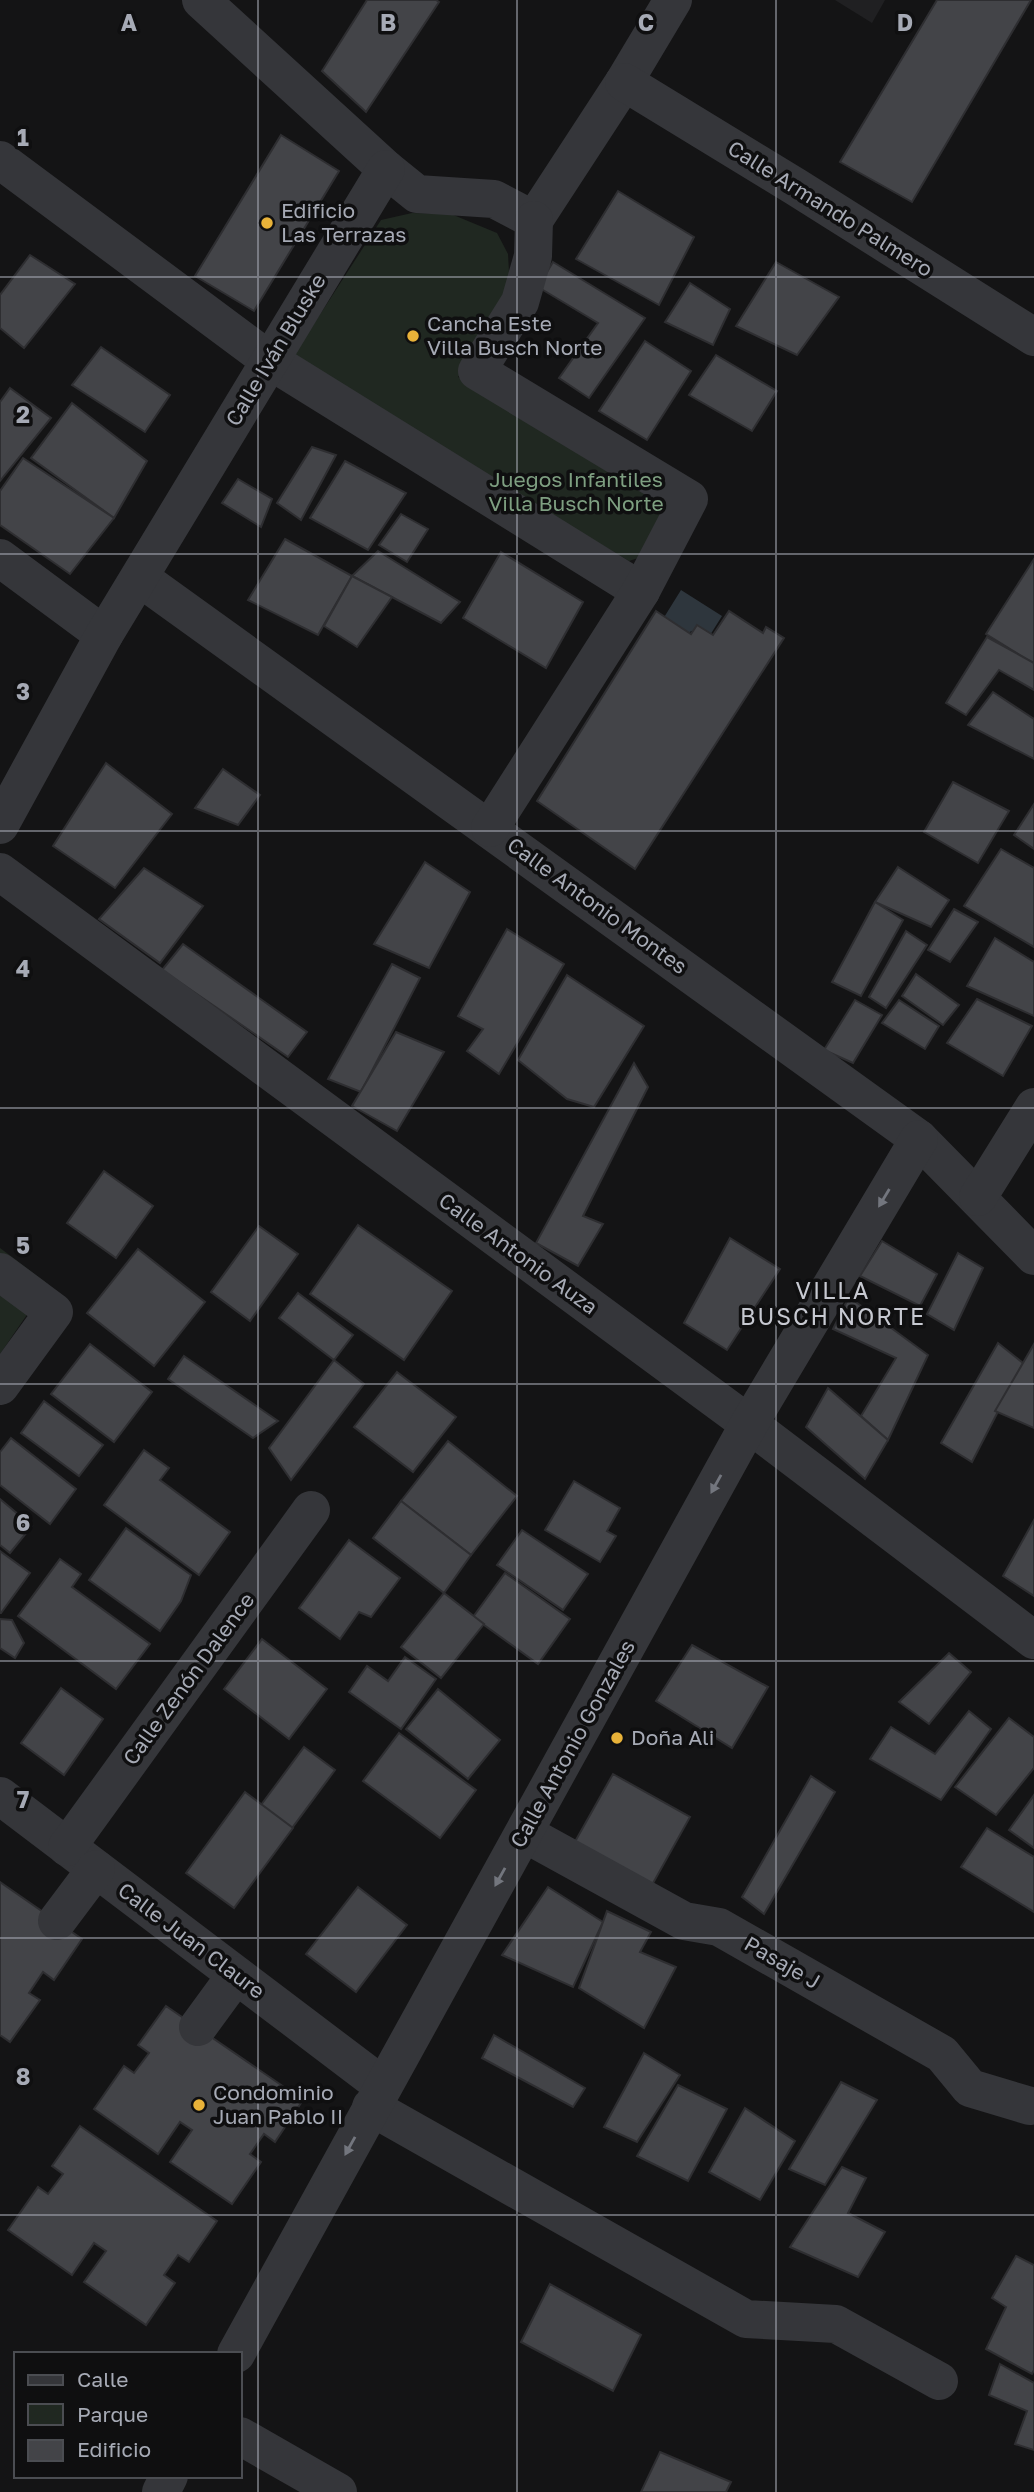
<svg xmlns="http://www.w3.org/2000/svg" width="1034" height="2492" viewBox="0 0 1034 2492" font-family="'Golos Text',sans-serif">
	<rect width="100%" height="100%" fill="#141415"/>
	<!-- built -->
	<path fill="#202022" d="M835 0H885L872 23Z"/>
	<!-- green -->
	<g fill="#202821">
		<path d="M412 213 451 214 497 233 508 254 510 290 458 377 656 497 664 512 644 556 629 561 290 361 381 220Z"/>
		<path d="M0 1248 48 1284 0 1354Z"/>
	</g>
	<!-- water -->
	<path fill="#2e363d" d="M681 590 722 616 707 640 691 631 688 635 663 619Z"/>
	<!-- building -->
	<g fill="#434448" stroke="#2e2e31" stroke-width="2">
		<path d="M367 0H436L439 2 366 112 322 71Z"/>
		<path d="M937 0H1031L912 202 840 162Z"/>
		<path d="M281 135 339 171 254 311 195 276Z"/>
		<path d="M618 191 694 237 659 305 576 259Z"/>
		<path d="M30 255 75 284 24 348 0 328V295Z"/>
		<path d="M553 262 645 318 589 398 559 378 598 323 538 287Z"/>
		<path d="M776 262 839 297 797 355 736 326Z"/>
		<path d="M690 283 730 309 713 345 665 322Z"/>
		<path d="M645 341 691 371 647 440 599 411Z"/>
		<path d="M101 347 170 395 145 432 72 385Z"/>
		<path d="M716 355 777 391 752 431 689 395Z"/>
		<path d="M10 388 51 418 0 481V402Z"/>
		<path d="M72 403 147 461 114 518 31 458Z"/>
		<path d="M312 447 336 455 301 520 277 503Z"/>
		<path d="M23 458 114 518 70 574 0 525V491Z"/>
		<path d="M345 461 406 493 368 550 310 518Z"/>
		<path d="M238 479 272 499 261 527 222 503Z"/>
		<path d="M401 514 428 529 407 562 379 545Z"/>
		<path d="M285 539 352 576 318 635 248 600Z"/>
		<path d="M378 551 460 602 441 623 352 576Z"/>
		<path d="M501 552 583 602 546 668 463 618Z"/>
		<path d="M1034 559V664L986 634Z"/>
		<path d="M352 576 392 597 357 647 324 626Z"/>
		<path d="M656 611 691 634 697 625 713 635 729 611 763 633 766 627 784 638 635 869 537 801Z"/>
		<path d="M987 637 1034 663V690L999 670 966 715 946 703Z"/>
		<path d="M993 692 1034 719V759L968 725Z"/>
		<path d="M106 763 172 814 115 888 53 846Z"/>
		<path d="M223 769 260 795 238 825 195 808Z"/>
		<path d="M953 782 1009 811 978 863 924 832Z"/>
		<path d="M1034 804V849L1014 835Z"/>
		<path d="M1001 849 1034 868V947L964 906Z"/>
		<path d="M425 862 470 892 429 968 374 944Z"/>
		<path d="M898 867 949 900 931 927 875 902Z"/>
		<path d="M144 868 203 906 160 963 99 919Z"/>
		<path d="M875 902 903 920 861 996 832 982Z"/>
		<path d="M954 909 978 922 950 962 928 950Z"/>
		<path d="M507 929 564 964 499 1074 467 1051 483 1029 458 1016Z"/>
		<path d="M906 931 927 945 886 1008 869 997Z"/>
		<path d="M995 938 1034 962V1016L967 986Z"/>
		<path d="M183 944 307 1032 288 1057 162 970Z"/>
		<path d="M392 964 420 978 361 1092 328 1079Z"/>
		<path d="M916 974 959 1005 943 1025 902 996Z"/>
		<path d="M567 975 644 1026 594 1107 567 1099 518 1060Z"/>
		<path d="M977 999 1032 1026 1003 1076 947 1043Z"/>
		<path d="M855 1000 882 1015 853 1063 824 1050Z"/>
		<path d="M899 1000 939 1026 925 1049 882 1023Z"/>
		<path d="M396 1032 444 1052 397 1131 352 1106Z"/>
		<path d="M634 1063 648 1087 583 1216 603 1224 578 1266 536 1243Z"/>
		<path d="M104 1171 153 1206 116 1258 67 1223Z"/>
		<path d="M358 1225 452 1291 404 1360 310 1294Z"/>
		<path d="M259 1226 298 1254 250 1321 211 1292Z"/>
		<path d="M730 1238 780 1269 727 1350 684 1323Z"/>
		<path d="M882 1241 937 1274 920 1306 860 1276Z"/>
		<path d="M138 1249 205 1302 154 1366 87 1313Z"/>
		<path d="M958 1253 983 1268 954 1330 927 1314Z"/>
		<path d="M298 1293 353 1335 334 1360 279 1318Z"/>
		<path d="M849 1297 928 1355 888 1440 861 1416 896 1358 833 1329Z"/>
		<path d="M998 1343 1023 1363 972 1462 941 1443Z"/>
		<path d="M90 1344 152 1392 114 1442 51 1394Z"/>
		<path d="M1034 1344V1428L995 1411Z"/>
		<path d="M184 1356 278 1421 253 1438 168 1379Z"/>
		<path d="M334 1360 364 1384 291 1480 269 1448Z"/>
		<path d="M397 1372 456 1417 413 1472 354 1427Z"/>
		<path d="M828 1388 888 1440 865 1479 806 1427Z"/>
		<path d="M44 1401 103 1445 79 1476 21 1433Z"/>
		<path d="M11 1438 76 1489 50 1524 0 1485V1452Z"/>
		<path d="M448 1441 517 1496 471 1555 401 1501Z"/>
		<path d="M144 1450 169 1468 160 1480 230 1532 199 1575 104 1505Z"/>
		<path d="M574 1481 620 1508 607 1531 616 1536 600 1562 545 1530Z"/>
		<path d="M0 1499 32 1526 10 1553 0 1545Z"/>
		<path d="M401 1501 471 1555 444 1593 373 1538Z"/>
		<path d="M1034 1520V1596L1003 1576Z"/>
		<path d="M126 1528 191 1575 181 1601 160 1631 89 1580Z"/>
		<path d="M522 1530 588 1574 563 1610 497 1565Z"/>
		<path d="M349 1540 400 1578 371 1617 359 1612 340 1639 299 1608Z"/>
		<path d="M0 1551 30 1573 1 1613H0Z"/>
		<path d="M60 1559 81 1574 72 1587 150 1644 116 1689 18 1616Z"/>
		<path d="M505 1573 570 1619 538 1664 473 1617Z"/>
		<path d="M444 1593 484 1624 441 1678 401 1647Z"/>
		<path d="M0 1619 12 1620 24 1643 15 1658 0 1648Z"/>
		<path d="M262 1639 327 1689 289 1739 224 1689Z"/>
		<path d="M692 1645 768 1687 732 1748 656 1701Z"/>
		<path d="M949 1653 971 1672 929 1724 899 1702Z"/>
		<path d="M405 1657 436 1679 401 1729 349 1692 367 1666 388 1681Z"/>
		<path d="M61 1688 103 1719 64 1775 21 1743Z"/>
		<path d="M438 1689 500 1740 468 1779 406 1729Z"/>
		<path d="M969 1711 991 1729 941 1800 870 1759 891 1727 935 1754Z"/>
		<path d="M1009 1718 1034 1737V1768L996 1815 955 1787Z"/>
		<path d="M399 1733 476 1790 440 1838 363 1781Z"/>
		<path d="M304 1747 335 1770 292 1828 261 1805Z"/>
		<path d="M613 1774 690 1817 652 1885 572 1847Z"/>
		<path d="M811 1776 835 1792 764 1914 742 1897Z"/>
		<path d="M245 1792 293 1828 234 1908 186 1873Z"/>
		<path d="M1034 1795V1848L1009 1830Z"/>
		<path d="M987 1828 1034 1857V1912L961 1867Z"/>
		<path d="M0 1882 82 1939 54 1980 43 1972 29 1993 40 2000 10 2042 0 2035Z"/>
		<path d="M358 1887 407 1925 356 1992 306 1954Z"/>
		<path d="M548 1887 603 1922 573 1987 502 1955Z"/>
		<path d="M607 1911 651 1932 640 1952 676 1967 644 2028 579 1988Z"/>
		<path d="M166 2006 303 2100 275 2142 264 2134 250 2154 261 2162 232 2204 170 2162 192 2130 180 2122 158 2154 94 2109 124 2066 134 2073 149 2053 138 2045Z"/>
		<path d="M494 2035 585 2088 573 2107 482 2058Z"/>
		<path d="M644 2053 680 2075 637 2142 604 2127Z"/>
		<path d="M841 2082 877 2100 825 2185 789 2169Z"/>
		<path d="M678 2085 727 2109 688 2181 637 2156Z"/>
		<path d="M745 2108 795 2141 760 2200 709 2172Z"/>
		<path d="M80 2126 217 2221 189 2262 178 2255 164 2275 175 2283 146 2325 84 2282 106 2251 94 2243 72 2275 8 2230 38 2187 48 2194 63 2174 52 2166Z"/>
		<path d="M842 2167 866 2178 848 2213 885 2232 858 2277 790 2247Z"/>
		<path d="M1016 2256 1034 2265V2370L1032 2374 986 2349 1006 2307 992 2298Z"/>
		<path d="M550 2284 641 2335 613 2391 521 2342Z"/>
		<path d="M1000 2364 1034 2383V2450L1015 2444 1027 2411 989 2395Z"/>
		<path d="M660 2452 731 2482 726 2492H641Z"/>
	</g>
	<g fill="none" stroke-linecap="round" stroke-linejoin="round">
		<!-- minor -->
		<g stroke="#35363a" stroke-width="38">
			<path d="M201 0 386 169 417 194 494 199 534 220 624 82 673 0"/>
			<path d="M624 82 796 187 1034 337"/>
			<path d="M0 160 269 360 641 591"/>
			<path d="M0 558 104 635"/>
			<path d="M140 578 919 1139 1034 1256"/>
			<path d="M0 825 104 635 386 169"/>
			<path d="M490 828 641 591 689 499 477 371 520 302 533 256 534 220"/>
			<path d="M0 872 749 1424 1034 1640"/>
			<path d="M978 1197 1034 1107"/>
			<path d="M0 1272 54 1312 0 1386"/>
			<path d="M0 1796 383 2086"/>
			<path d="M524 1833 684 1921 719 1927 942 2054 970 2088 1030 2106"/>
			<path d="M67 1847 311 1510"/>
			<path d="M57 1921 96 1869"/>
			<path d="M198 2027 236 1975"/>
			<path d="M371 2107 746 2319 836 2324 939 2381"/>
			<path d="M236 2354 749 1424 919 1139"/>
			<path d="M240 2436 338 2492"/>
			<path d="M161 2492 169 2476"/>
		</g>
	</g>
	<!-- one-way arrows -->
	<defs><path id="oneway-solid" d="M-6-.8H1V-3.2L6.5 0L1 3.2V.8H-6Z" transform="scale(1.75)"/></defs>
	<g fill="#73767e">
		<use href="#oneway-solid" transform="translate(884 1198) rotate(121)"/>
		<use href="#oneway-solid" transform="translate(716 1484) rotate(119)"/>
		<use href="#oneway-solid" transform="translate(500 1877) rotate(119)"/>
		<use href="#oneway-solid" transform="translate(350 2146) rotate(119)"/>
	</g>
	<!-- grid -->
	<path fill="none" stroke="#a6aab5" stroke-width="2" stroke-opacity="0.55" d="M258 0V2492M517 0V2492M776 0V2492M0 277H1034M0 554H1034M0 831H1034M0 1108H1034M0 1384H1034M0 1661H1034M0 1938H1034M0 2215H1034"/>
	<!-- markers -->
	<g fill="#e8b239" stroke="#0f0f10" stroke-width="2.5">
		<circle cx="267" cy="223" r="7"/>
		<circle cx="413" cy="336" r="7"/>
		<circle cx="617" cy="1738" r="7"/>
		<circle cx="199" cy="2105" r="7"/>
	</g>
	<g text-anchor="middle" stroke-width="7" stroke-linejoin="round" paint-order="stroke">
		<!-- street labels -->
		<g font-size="21" fill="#a6aab5" stroke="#0f0f10">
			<text transform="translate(830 209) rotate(32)" y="7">Calle Armando Palmero</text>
			<text transform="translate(276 350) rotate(-59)" y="7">Calle Iván Bluske</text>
			<text transform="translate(597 906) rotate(36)" y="7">Calle Antonio Montes</text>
			<text transform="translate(518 1254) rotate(36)" y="7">Calle Antonio Auza</text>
			<text transform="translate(189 1679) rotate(-54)" y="7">Calle Zenón Dalence</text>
			<text transform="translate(573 1744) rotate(-61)" y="7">Calle Antonio Gonzales</text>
			<text transform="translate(191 1941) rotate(37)" y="7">Calle Juan Claure</text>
			<text transform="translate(782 1963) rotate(30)" y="7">Pasaje J</text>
		</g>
		<!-- poi labels -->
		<g font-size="21" fill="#a6aab5" stroke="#0f0f10" text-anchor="start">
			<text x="281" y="218">Edificio<tspan x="281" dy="24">Las Terrazas</tspan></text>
			<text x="427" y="331">Cancha Este<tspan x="427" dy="24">Villa Busch Norte</tspan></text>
			<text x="631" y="1745">Doña Ali</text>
			<text x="213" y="2100">Condominio<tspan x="213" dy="24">Juan Pablo II</tspan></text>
		</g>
		<!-- park labels -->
		<g font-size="21" fill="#7e9f81" stroke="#0f0f10">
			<text x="576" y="487">Juegos Infantiles<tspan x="576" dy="24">Villa Busch Norte</tspan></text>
		</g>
		<!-- neighbourhood labels -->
		<g font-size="23" letter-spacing="2" fill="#c7c9d1" stroke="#0f0f10">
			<text x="833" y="1299">VILLA<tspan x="833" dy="26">BUSCH NORTE</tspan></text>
		</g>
	</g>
	<g font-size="23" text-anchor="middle" font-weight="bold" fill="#a6aab5" stroke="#0f0f10" stroke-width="7" stroke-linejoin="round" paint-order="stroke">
		<text x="129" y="31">A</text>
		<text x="388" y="31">B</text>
		<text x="646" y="31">C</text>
		<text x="905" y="31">D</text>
		<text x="23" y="146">1</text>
		<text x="23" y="423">2</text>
		<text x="23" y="700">3</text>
		<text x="23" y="977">4</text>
		<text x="23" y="1254">5</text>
		<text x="23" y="1531">6</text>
		<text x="23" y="1808">7</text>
		<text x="23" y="2085">8</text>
	</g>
	<!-- legend -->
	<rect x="14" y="2352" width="228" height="126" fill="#0f0f10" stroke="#4b4d52" stroke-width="2"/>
	<rect x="28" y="2375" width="35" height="10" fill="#35363a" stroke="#4b4d52" stroke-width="2"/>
	<text x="77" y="2387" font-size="21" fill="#a6aab5">Calle</text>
	<rect x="28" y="2404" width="35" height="21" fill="#202821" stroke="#4b4d52" stroke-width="2"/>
	<text x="77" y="2422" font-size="21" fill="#a6aab5">Parque</text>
	<rect x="28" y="2440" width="35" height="21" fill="#434448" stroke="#4b4d52" stroke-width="2"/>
	<text x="77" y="2457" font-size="21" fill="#a6aab5">Edificio</text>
</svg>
